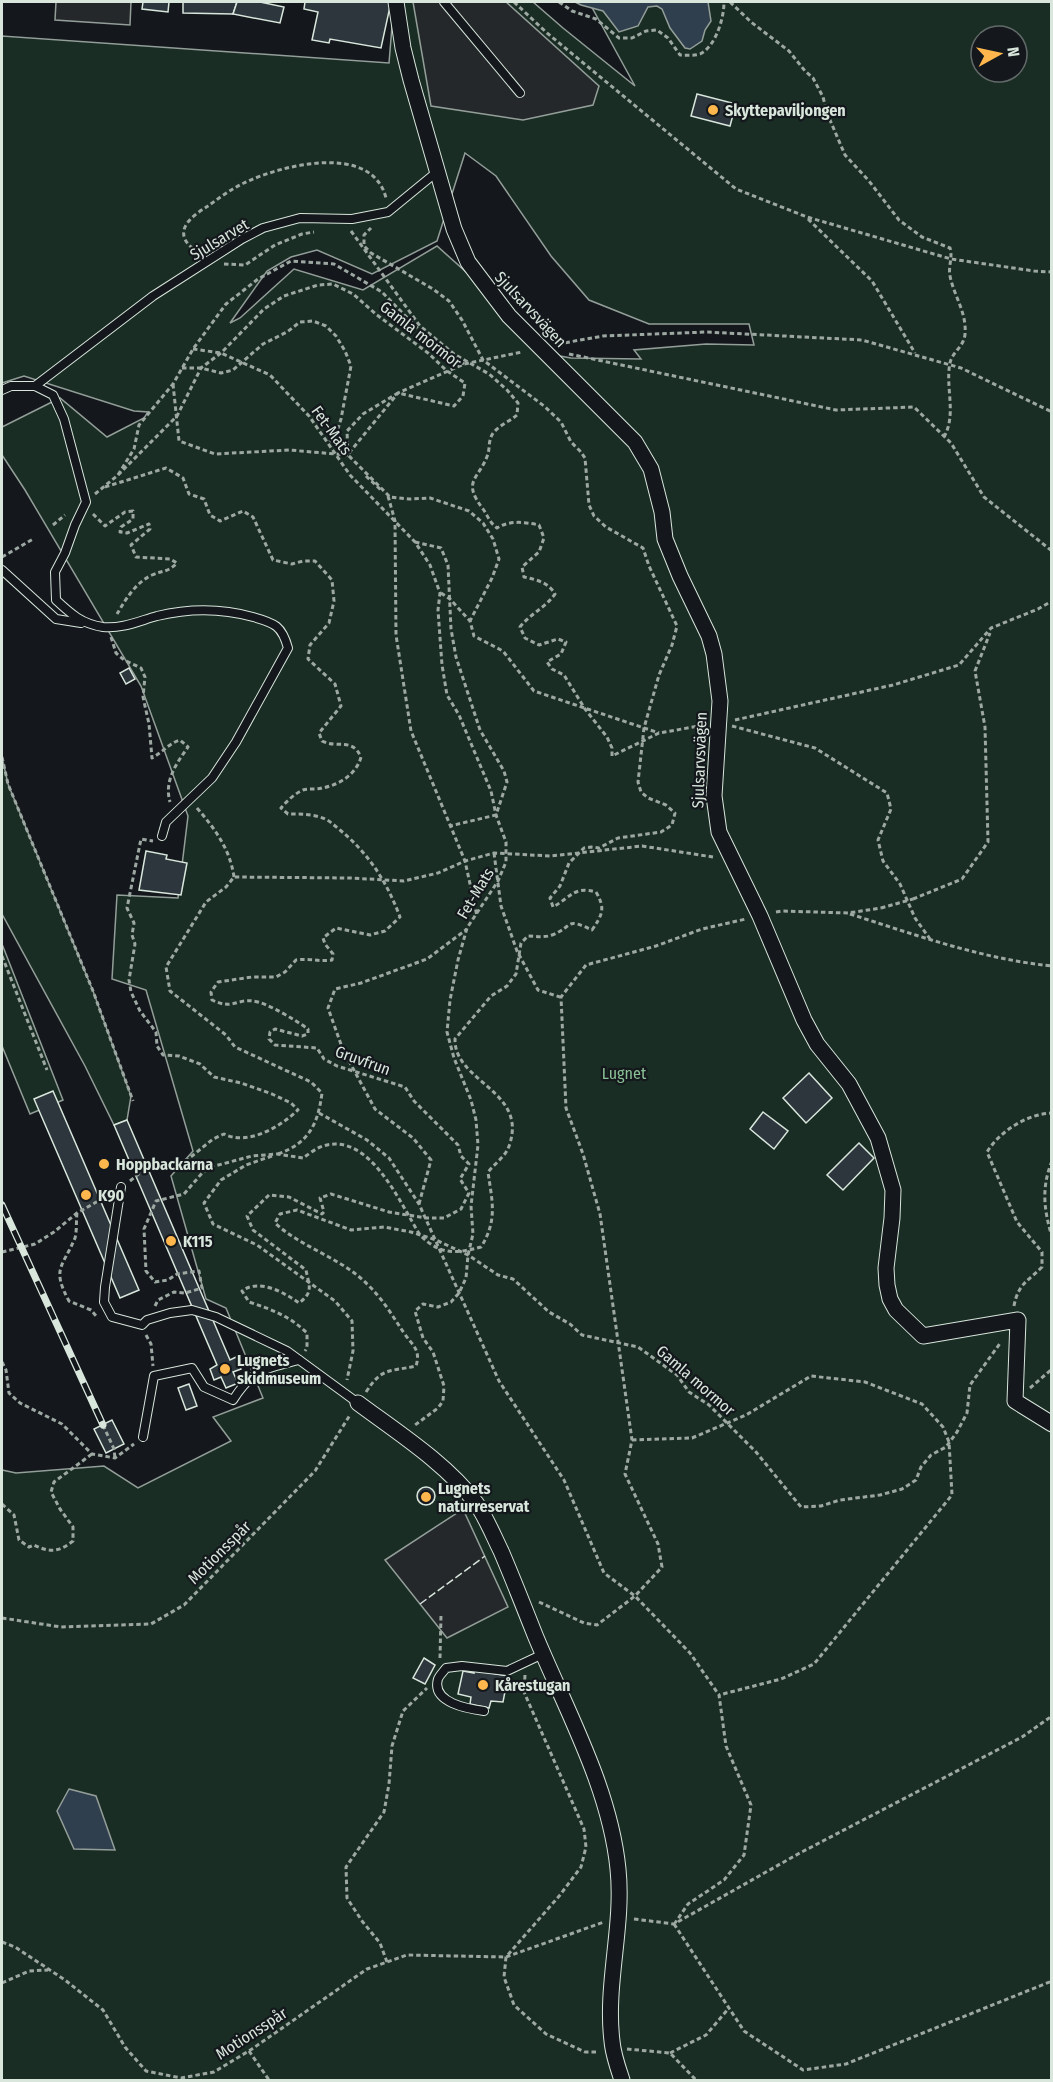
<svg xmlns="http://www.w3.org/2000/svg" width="1053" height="2082" viewBox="0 0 1053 2082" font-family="'Fira Sans Condensed',sans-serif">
	<rect width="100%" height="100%" fill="#14181c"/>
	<!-- green -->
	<g fill="#1a2d24" stroke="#939e99" stroke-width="1.5" fill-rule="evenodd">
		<path d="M394 2H533L563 28 635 86 589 2H1051V2080H2V1470L16 1473 104 1466 138 1488 231 1441 213 1417 263 1398 226 1308 206 1299 171 1176 193 1151 146 990 112 979 117 895 178 898 188 816 141 686 25 490 2 455V427L60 398 107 437 144 418 148 412 134 411 24 376 2 383V36L389 63ZM981 36H1017V72H981ZM465 153 496 176 551 256 589 300 649 324H749L754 345 706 344 634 350 641 359 571 358 560 356 437 246 363 290 294 269 240 318 230 323 267 271 291 257 317 250 372 274 437 241Z"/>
		<path d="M2 757 8 784 93 991 131 1096 127 1120 114 1125 85 1066 2 914Z"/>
		<path d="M2 944 63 1100 30 1114 2 1046Z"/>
	</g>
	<!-- parking -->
	<g fill="#24282b" stroke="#939e99" stroke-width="1.5">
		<path d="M56 2H131L130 25 55 20Z"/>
		<path d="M413 2H506L599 86 593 105 523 120 431 106Z"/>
		<path d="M463 1509 508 1607 447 1638 385 1560Z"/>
	</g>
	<!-- water -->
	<g fill="#2f3f4d" stroke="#939e99" stroke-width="1.5">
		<path d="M575 2H708L711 21 705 30 702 41 690 49 685 48 670 28 662 9 657 6 648 7 638 26 619 32 603 11 581 5Z"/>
		<path d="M69 1789 96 1796 115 1850 74 1849 57 1811Z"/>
	</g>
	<!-- building -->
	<g fill="#2c363c" stroke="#d8e6dc" stroke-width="1.5">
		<path d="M143 2H169L168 12 142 9Z"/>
		<path d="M183 2H237L233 14 183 13Z"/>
		<path d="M237 2H260L284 7 280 23 233 14Z"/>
		<path d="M305 2H391L381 48 330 39 329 43 312 40 318 12 304 9Z"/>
		<path d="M697 94 736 104 730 126 691 116Z"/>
		<path d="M129 668 135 679 126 684 120 673Z"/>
		<path d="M146 851 167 855 166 859 187 863 181 895 139 890Z"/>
		<path d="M809 1073 832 1098 806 1123 783 1098Z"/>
		<path d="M53 1091 139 1290 120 1298 34 1099Z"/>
		<path d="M763 1112 788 1131 774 1149 750 1129Z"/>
		<path d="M127 1120 230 1360 236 1357 241 1369 233 1372 238 1383 226 1388 221 1377 214 1380 210 1369 217 1365 114 1125Z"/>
		<path d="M859 1143 874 1158 843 1190 827 1175Z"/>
		<path d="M189 1384 197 1406 186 1410 178 1388Z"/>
		<path d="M112 1420 124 1444 106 1453 94 1429Z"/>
		<circle cx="426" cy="1496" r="9"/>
		<path d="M424 1658 435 1665 425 1684 413 1678Z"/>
		<path d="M474 1670 508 1676 503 1702 491 1701 489 1708 470 1704 471 1697 458 1694 463 1671 474 1673Z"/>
	</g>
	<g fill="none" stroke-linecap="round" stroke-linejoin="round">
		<defs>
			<g id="service">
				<path d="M444 2 520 93"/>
				<path d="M35 386 153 296 242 239 263 228 300 218 352 219 388 212 438 171"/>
				<path d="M2 390 11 386H35L53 395 64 419 86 502 75 525 65 553 55 572 56 600C71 614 82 624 103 627 122 629 139 621 157 616 190 608 221 608 253 617 275 623 282 626 288 648L236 742 212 778 166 822 162 836"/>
				<path d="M2 570 56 619 81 623"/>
				<path d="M121 1187 105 1287 104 1302 112 1317 142 1325 147 1320 170 1313 192 1310 216 1317 287 1351 358 1403"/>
				<path d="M143 1437 154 1376 192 1368 204 1387 233 1400C253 1368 265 1369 299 1360"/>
				<path d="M484 1711C469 1709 431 1703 438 1679 439 1676 444 1671 446 1668L462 1666 507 1671 543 1654"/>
			</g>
			<g id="minor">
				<path d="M396 2 403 48 411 80 454 229 468 262 509 316 635 442 651 469 662 512 665 539 680 576 709 636 714 654 720 701 714 796 719 832 760 916 804 1020 817 1044 849 1084 878 1138 893 1190 892 1218 886 1268 887 1285 890 1299 896 1310 923 1336 1018 1320 1015 1401 1052 1424"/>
				<path d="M358 1403C397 1432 447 1464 476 1503 486 1517 493 1535 501 1551 513 1579 524 1607 535 1635 566 1710 610 1788 618 1869 624 1926 605 1984 612 2041 613 2054 618 2068 622 2080"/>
			</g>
		</defs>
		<!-- service casing -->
		<use href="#service" stroke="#d8e6dc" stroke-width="10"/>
		<!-- minor casing -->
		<use href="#minor" stroke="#d8e6dc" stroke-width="17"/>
		<!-- path -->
		<g stroke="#9da8a2" stroke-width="3" stroke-dasharray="4.5 3" stroke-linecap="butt">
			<path d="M514 2 547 33 736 189 807 217 951 259 1034 271 1052 272"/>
			<path d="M559 2 572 11 596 19 619 38H632L646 31 657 30 668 38 680 55C686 55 693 56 700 54 716 46 724 18 724 2"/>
			<path d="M730 2 751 22 789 51 805 71 813 78 823 97 827 113 845 155 869 181 899 220 922 237 950 248C953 258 948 266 950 276 954 296 967 313 965 334 964 347 952 352 950 363 945 387 957 414 944 437"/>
			<path d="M808 219 872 281 915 353"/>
			<path d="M351 231 420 326 454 354 489 374 507 390 518 403 517 415C510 421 500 425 494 432 488 439 490 447 488 454 479 480 461 480 483 509 488 516 489 522 497 528 510 520 524 522 539 525L544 538 539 552 522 567 524 577C537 580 548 582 555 594 544 609 531 613 520 627L525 638 539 645 558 639 566 642 561 654 547 662 552 669 564 675 585 709 607 737 612 748V756L659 733 705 725"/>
			<path d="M199 253C190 247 180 239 185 227 189 218 200 211 208 206 219 198 231 189 244 183 281 165 372 142 386 198"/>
			<path d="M224 264 245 265 275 245 302 234 314 232"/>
			<path d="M558 344 603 336 707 332 862 340 961 368 1052 412"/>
			<path d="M193 349 221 353 270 375 309 416 350 475 415 542 430 565 440 593 438 610 442 665 447 695 459 715 491 791 496 815 506 842V862L498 881 467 928 458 960 450 1000 447 1032 454 1058 471 1100 476 1120 478 1145 471 1206 473 1234 468 1255 466 1278 459 1293 451 1302 438 1307 423 1304 415 1311 423 1338 433 1352 444 1386 443 1401 438 1408 415 1425"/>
			<path d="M569 354 836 410 914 407 951 443 984 497 1052 551"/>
			<path d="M182 368H201L221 373 233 370 263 344 287 332 300 322 313 321 326 326 336 336 345 351 351 366 341 419 336 435 328 443"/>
			<path d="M173 384 179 441 215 454 289 450 348 455"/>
			<path d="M349 453 398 393 464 364 522 352"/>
			<path d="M118 475 177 416 201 368 221 353 264 309 284 296 318 285 333 284 353 294 377 315 428 353 447 371 465 383 463 396 454 406 398 393 363 414 347 431 348 455 390 497 409 499 430 498 469 511 483 523 493 539 499 559 492 578 470 621"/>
			<path d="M366 476 381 490"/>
			<path d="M105 487 166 468 183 478 189 494 204 499 210 515 220 521 243 511 253 517 273 560 292 564 303 561H315L332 580 334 601 329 623 310 645 308 659 335 684 341 706 319 733 322 741C338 749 352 737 361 757 357 773 340 785 322 788 316 790 309 788 303 790 294 794 287 801 281 808L288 814C301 814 314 814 325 819 330 821 335 826 340 830 369 854 387 882 400 917L385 931 370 935 336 928 323 938 325 944 333 954 332 960C319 962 309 958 296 960L285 972 276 977H252L218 982 211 992 212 1000C233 1010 236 999 253 1001 266 1002 297 1021 308 1029V1034L302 1036 275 1029 270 1032 269 1039 275 1045 317 1048 324 1059 337 1066 405 1087 414 1101 458 1145 461 1156 469 1164 460 1179 469 1193 461 1209 444 1218H426L389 1212 331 1194 320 1198 324 1212 322 1214 289 1197 269 1195 247 1216 253 1230 306 1270C309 1286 314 1292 299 1303 285 1293 259 1278 242 1291L249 1302C271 1309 291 1317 307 1333V1348L305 1351"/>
			<path d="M95 494 118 475 134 449 139 425 173 384 193 349 226 304 258 279 291 261 334 264 382 292 426 337 464 364"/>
			<path d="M388 496 395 521 396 635 411 731 465 861 477 916"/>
			<path d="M93 514 105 526 125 512 133 511V519L121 527 120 532 127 533 149 524 150 529 131 545 136 557 170 559 177 563C167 573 163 570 152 575 135 583 126 599 117 614"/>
			<path d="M53 525 65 515"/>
			<path d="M415 542 441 548 448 565 451 629 456 657 480 730 504 771 507 782 496 815 450 826"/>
			<path d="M2 557 33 539"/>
			<path d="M441 593 450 599 470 621 474 636 503 651 534 691 659 733"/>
			<path d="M111 637 116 653 124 660 141 668 145 677 143 697 149 724 152 758C163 752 168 744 180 740L188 747C176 764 164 781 170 802"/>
			<path d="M735 720 893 685 959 665 991 628 1038 609 1052 601"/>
			<path d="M732 726 815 748 887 793 891 809 878 840 883 861 900 884 915 918 930 939"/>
			<path d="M2 757 8 784 93 991 133 1101"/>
			<path d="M197 808C215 829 230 849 234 877"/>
			<path d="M494 853 501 906 517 951 538 990 560 997"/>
			<path d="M913 899 962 879 988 842 985 727 975 671 990 633"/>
			<path d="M776 912 782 911 848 913 881 908"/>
			<path d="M850 914C916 935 982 959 1052 966"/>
			<path d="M2 956 47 1070"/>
			<path d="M319 1113 367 1140 389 1158 419 1204 499 1381 564 1480 604 1573 635 1596 690 1653 719 1695 726 1746 751 1805 744 1855 724 1880 688 1904 675 1923"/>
			<path d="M278 1154C309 1143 318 1124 322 1093L311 1082 235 1047 226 1035 170 991 166 967 206 902 226 887 234 877 351 878 404 881 438 873 465 861 494 853 551 856 642 846 713 857"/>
			<path d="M272 1156 246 1165 221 1180 204 1203 213 1224 257 1245 335 1301 352 1321 353 1351 347 1380"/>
			<path d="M1052 1161C1041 1188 1044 1210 1052 1237"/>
			<path d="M130 1181 146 1168 187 1160 213 1139 224 1134C248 1146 280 1127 298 1110L291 1103 272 1094 241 1083 214 1077 200 1064 179 1056 163 1055 157 1046 156 1032 140 1011 131 992 129 980 135 944 132 935 134 923 127 908 141 839 153 841"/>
			<path d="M419 1204 431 1160 413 1138 375 1109 343 1050 328 1008 335 989 361 983 427 959 467 929"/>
			<path d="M77 1213C76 1221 77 1231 75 1238 63 1267 51 1268 69 1301L91 1310 97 1317"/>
			<path d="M2 1252 35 1244 54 1232 77 1213 107 1196"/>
			<path d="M155 1306 158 1300 174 1292 185 1293 202 1288 199 1271 177 1274 168 1280 155 1282 146 1271 144 1229 156 1201 184 1194 203 1172 211 1167 252 1156 277 1154 303 1158C309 1154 316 1148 323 1146 370 1131 401 1205 420 1235 440 1255 455 1254 481 1247 498 1220 492 1201 488 1172 493 1166 499 1161 504 1155 509 1149 511 1141 512 1134 518 1089 454 1079 455 1039L491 996 507 986 516 974 521 943 528 936C536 936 544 938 552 935 575 926 564 917 592 930 602 915 606 909 596 892 574 886 571 897 553 907L550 898 560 886 569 863 584 848 591 847 599 848 618 838 661 832 672 825 675 813 666 805 648 798 641 792 638 782 644 728 659 675 672 645 677 626 649 566 643 548 606 527 594 516 589 505 585 458 580 451 571 442 561 422 544 406 483 360 462 320 449 301 433 289 371 253 364 246V235L371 228"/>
			<path d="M1014 1306C1018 1284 1028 1281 1042 1267V1252L1017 1222 987 1152C1000 1131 1027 1114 1052 1113"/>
			<path d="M146 1335 151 1344 153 1366"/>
			<path d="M2 1362 6 1370 9 1393 20 1403 62 1424 92 1454 115 1458 134 1444"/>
			<path d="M1030 1388 1052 1369"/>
			<path d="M366 1392C382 1367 389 1372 416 1366 421 1350 413 1346 404 1333 393 1317 383 1299 368 1285 342 1258 302 1248 275 1223L280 1214 297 1210 351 1230 384 1227 411 1232 436 1240 468 1255 498 1275 513 1279 549 1312 570 1324 582 1335 638 1347 677 1375 689 1392 709 1405 756 1452 801 1507 821 1506 840 1500 880 1495 902 1489 916 1480 921 1467 931 1455 946 1447 957 1432 967 1413 970 1385 1001 1342"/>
			<path d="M103 1425 114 1449 115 1458"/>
			<path d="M632 1440 692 1438 746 1415 811 1376 865 1382 922 1404 943 1427 949 1442 952 1495 814 1664 781 1679 719 1695"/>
			<path d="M2 1504 14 1515 19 1540 29 1547 34 1545C50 1553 59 1552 73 1541V1527L60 1509 51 1492 54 1482 92 1454"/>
			<path d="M539 1602 584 1623 597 1625 635 1596 662 1567 658 1544 625 1474 632 1440 600 1214 583 1154 566 1108 561 997 586 965 656 946 702 929 746 919"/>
			<path d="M2 1618 61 1627 151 1624 184 1605 315 1471 350 1415"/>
			<path d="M440 1658 441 1615"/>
			<path d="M525 1675 524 1692 584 1829 586 1847 581 1867 560 1895 506 1957 504 1977 514 2005 546 2034 585 2052H597"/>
			<path d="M634 1919 674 1924 798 1854 1022 1737 1052 1716"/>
			<path d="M674 1924 744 2031 803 2070 846 2064 1052 1981"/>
			<path d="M2 1942 15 1947 65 1980 103 2010 125 2047 146 2071 181 2078 214 2072 252 2049 367 1969 407 1955 506 1957 604 1922"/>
			<path d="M387 1962 380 1943 362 1921 347 1898 346 1867 384 1812 389 1784 392 1746 403 1711 427 1688"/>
			<path d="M2 1983 29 1971 48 1970"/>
			<path d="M627 2049 670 2053 696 2080"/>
			<path d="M249 2051 269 2080"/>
			<path d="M670 2053 706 2035 729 2008"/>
		</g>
		<!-- service -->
		<use href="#service" stroke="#14181c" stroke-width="8"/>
		<!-- minor -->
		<use href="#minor" stroke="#14181c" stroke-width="15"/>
		<defs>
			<path id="rail" d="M2 1205 103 1425"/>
		</defs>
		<!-- rail casing -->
		<use href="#rail" stroke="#d8e6dc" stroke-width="7"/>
		<!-- rail -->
		<use href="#rail" stroke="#14181c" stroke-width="4.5" stroke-dasharray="14" stroke-linecap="butt"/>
		<!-- path-bridge -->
		<path stroke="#9da8a2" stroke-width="3" stroke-dasharray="4.5 3" stroke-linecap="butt" d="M881 908 913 899"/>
		<!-- fence -->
		<path stroke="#d8e6dc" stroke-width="1.5" stroke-dasharray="8 3" stroke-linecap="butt" d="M420 1604 485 1556"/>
	</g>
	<!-- markers -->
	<g fill="#ffb74d" stroke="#14181c" stroke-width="2">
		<circle cx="713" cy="110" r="6"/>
		<circle cx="104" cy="1164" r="6"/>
		<circle cx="86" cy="1195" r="6"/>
		<circle cx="171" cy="1241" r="6"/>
		<circle cx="225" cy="1369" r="6"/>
		<circle cx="426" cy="1497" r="6"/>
		<circle cx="483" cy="1685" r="6"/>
	</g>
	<g text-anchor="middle" stroke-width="4.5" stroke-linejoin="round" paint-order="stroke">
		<!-- poi labels -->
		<g font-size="16" font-weight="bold" fill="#d8e6dc" stroke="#14181c" text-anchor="start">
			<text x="725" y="116">Skyttepaviljongen</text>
			<text x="116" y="1170">Hoppbackarna</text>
			<text x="98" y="1201">K90</text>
			<text x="183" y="1247">K115</text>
			<text x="237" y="1366">Lugnets<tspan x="237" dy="18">skidmuseum</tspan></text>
			<text x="438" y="1494">Lugnets<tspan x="438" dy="18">naturreservat</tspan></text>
			<text x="495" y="1691">Kårestugan</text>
		</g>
		<!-- street labels -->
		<g font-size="16" fill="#d8e6dc" stroke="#14181c">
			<text transform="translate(219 239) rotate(-31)" y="6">Sjulsarvet</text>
			<text transform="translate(531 309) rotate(47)" y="6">Sjulsarvsvägen</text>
			<text transform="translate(421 334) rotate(38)" y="6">Gamla mormor</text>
			<text transform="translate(332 430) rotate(54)" y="6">Fet-Mats</text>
			<text transform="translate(699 760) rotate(-88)" y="6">Sjulsarvsvägen</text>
			<text transform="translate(475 893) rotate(-59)" y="6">Fet-Mats</text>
			<text transform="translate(363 1060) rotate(20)" y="6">Gruvfrun</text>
			<text transform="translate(696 1380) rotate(41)" y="6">Gamla mormor</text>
			<text transform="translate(219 1552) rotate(-45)" y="6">Motionsspår</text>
			<text transform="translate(251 2033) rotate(-33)" y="6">Motionsspår</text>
		</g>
		<!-- park labels -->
		<g font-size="16" fill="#8ac095" stroke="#14181c">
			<text x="624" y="1079">Lugnet</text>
		</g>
	</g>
	<!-- border -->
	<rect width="1053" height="2082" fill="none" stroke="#d8e6dc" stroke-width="6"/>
	<!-- north arrow -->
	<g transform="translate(999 54) rotate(82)"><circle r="28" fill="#14181c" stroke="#626a69" stroke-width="1.5"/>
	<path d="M0-4.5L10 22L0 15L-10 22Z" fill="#ffb74d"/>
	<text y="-9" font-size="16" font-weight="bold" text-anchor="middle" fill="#d8e6dc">N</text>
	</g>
</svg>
